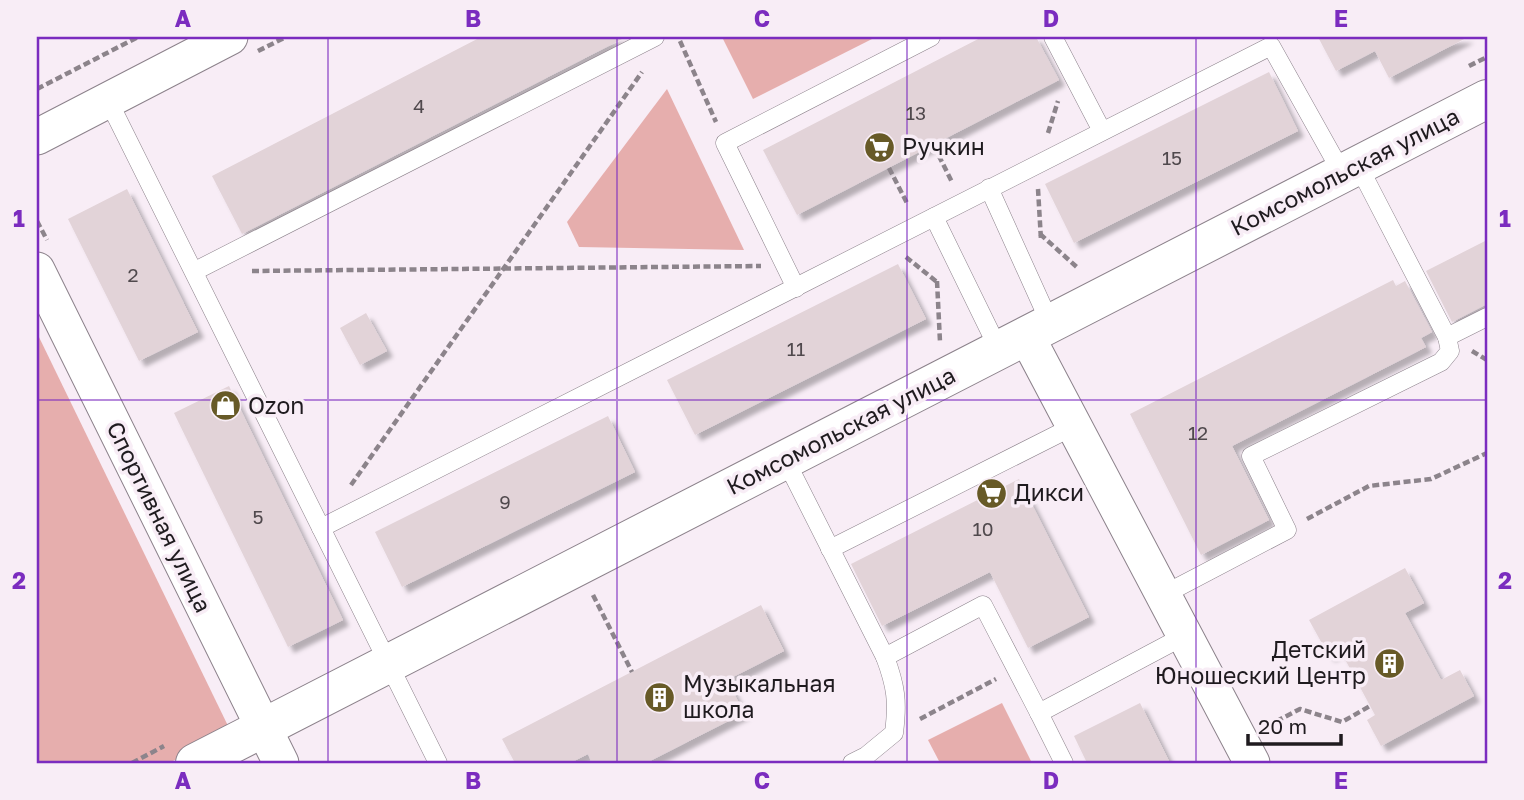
<svg xmlns="http://www.w3.org/2000/svg" width="1524" height="800" viewBox="0 0 1524 800" font-family="'Golos Text',sans-serif">
	<defs>
		<filter id="shadow"><feDropShadow dx="6" dy="6" stdDeviation="2" flood-color="#0004"/></filter>
	</defs>
	<rect width="100%" height="100%" fill="#f8edf6"/>
	<!-- green -->
	<g fill="#e6aead">
		<path d="M722 37H876L753 99Z"/>
		<path d="M667 89 744 250 579 247 567 222Z"/>
		<path d="M37 333 231 732 169 763H37Z"/>
		<path d="M1002 703 1032 763H940L928 740Z"/>
	</g>
	<!-- building -->
	<g fill="#e2d3d8" filter="url(#shadow)">
		<path d="M481 37H626L242 234 212 176Z"/>
		<path d="M982 37H1036L1059 80 797 215 763 150Z"/>
		<path d="M1318 37H1468L1389 78 1375 51 1336 71Z"/>
		<path d="M1269 72 1298 131 1074 243 1045 184Z"/>
		<path d="M127 189 198 332 139 361 68 219Z"/>
		<path d="M1487 240V304L1452 322 1426 271Z"/>
		<path d="M898 264 926 319 695 435 667 380Z"/>
		<path d="M1393 280 1396 286 1405 281 1432 332 1421 338 1426 347 1232 446 1269 520 1201 555 1130 414Z"/>
		<path d="M366 313 387 351 360 365 340 328Z"/>
		<path d="M229 386 343 620 288 647 174 413Z"/>
		<path d="M608 416 635 472 402 587 375 532Z"/>
		<path d="M1019 479 1089 617 1028 648 990 572 882 626 851 564Z"/>
		<path d="M1405 568 1424 603 1405 613 1441 680 1460 670 1474 696 1381 746 1367 720 1375 715 1340 650 1329 656 1309 620Z"/>
		<path d="M761 605 784 651 727 680 744 713 646 763H592L588 754 570 763H515L502 739Z"/>
		<path d="M1140 703 1170 763H1087L1074 736Z"/>
	</g>
	<g fill="none" stroke-linecap="round" stroke-linejoin="round">
		<defs>
			<g id="lane">
				<path d="M1053 37 1102 131"/>
				<path d="M108 100 438 763"/>
				<path d="M1358 165 1447 337 1487 317"/>
				<path d="M989 188 1050 323"/>
				<path d="M934 217 999 350"/>
				<path d="M195 271 655 37"/>
				<path d="M796 288 725 143 931 37"/>
				<path d="M785 459 885 657C896 686 898 702 894 733L866 756 852 763"/>
				<path d="M321 528 1271 46 1342 173"/>
				<path d="M830 549 1074 426"/>
				<path d="M1163 595 1287 530 1251 456 1441 362 1450 351 1447 337"/>
				<path d="M885 657 983 605 1039 713 1184 636"/>
				<path d="M1039 713 1064 763"/>
			</g>
			<g id="street">
				<path d="M37 137 230 37"/>
				<path d="M37 270 281 763"/>
				<path d="M1026 335 1252 763"/>
			</g>
			<path id="secondary" d="M195 763 1487 99"/>
		</defs>
		<!-- lane casing -->
		<use href="#lane" stroke="#8c828b" stroke-width="19"/>
		<!-- street casing -->
		<use href="#street" stroke="#8c828b" stroke-width="37"/>
		<!-- secondary casing -->
		<use href="#secondary" stroke="#8c828b" stroke-width="40"/>
		<!-- path -->
		<g stroke="#8c848b" stroke-width="4.5" stroke-dasharray="7 3.5" stroke-linecap="butt">
			<path d="M680 41 716 122"/>
			<path d="M258 51 286 37"/>
			<path d="M1469 66 1487 57"/>
			<path d="M37 89 138 37"/>
			<path d="M1048 133 1058 101"/>
			<path d="M934 146 952 182"/>
			<path d="M889 168 908 205"/>
			<path d="M1038 189 1041 240"/>
			<path d="M37 221 47 240"/>
			<path d="M1040 234 1079 269"/>
			<path d="M906 257 937 282"/>
			<path d="M252 271 761 266"/>
			<path d="M937 281 940 342"/>
			<path d="M1472 351 1487 360"/>
			<path d="M351 485 642 72"/>
			<path d="M1307 519 1369 486 1431 479 1487 453"/>
			<path d="M593 595 632 672"/>
			<path d="M920 719 996 679"/>
			<path d="M1267 726 1300 709 1342 722 1370 706"/>
			<path d="M132 763 164 746"/>
		</g>
		<!-- lane -->
		<use href="#lane" stroke="#fff" stroke-width="18"/>
		<!-- street -->
		<use href="#street" stroke="#fff" stroke-width="35"/>
		<!-- secondary -->
		<use href="#secondary" stroke="#fff" stroke-width="38"/>
	</g>
	<!-- grid -->
	<path fill="none" stroke="#7b2cbf" stroke-width="2" stroke-opacity="0.55" d="M328 37V763M617 37V763M907 37V763M1196 37V763M37 400H1487"/>
	<!-- icons -->
	<defs>
		<symbol id="supermarket-disc" viewBox="-11 -11 22 22"><circle r="9.5" fill="#675a27" stroke="#f8edf6"/><path d="M-6-5.5h2.5l.6 2H6L4.5 2H-2.5L-4.4-4H-6ZM-1.5 3.2a1.3 1.3 0 1 0 .1 0ZM3 3.2a1.3 1.3 0 1 0 .1 0Z" fill="#fff"/></symbol>
		<symbol id="shop-disc" viewBox="-11 -11 22 22"><circle r="9.5" fill="#675a27" stroke="#f8edf6"/><path d="M-5-2.5h2.3a2.7 3.5 0 0 1 5.4 0H5L5.5 6h-11ZM-1.5-2.5h3a1.5 2.3 0 0 0-3 0Z" fill="#fff"/></symbol>
		<symbol id="building-disc" viewBox="-11 -11 22 22"><circle r="9.5" fill="#675a27" stroke="#f8edf6"/><path d="M-4-6H4V6H1V3H-1V6H-4ZM-2.5-4.3h1.7v1.8h-1.7ZM.8-4.3h1.7v1.8H.8ZM-2.5-1h1.7V.8h-1.7ZM.8-1h1.7V.8H.8Z" fill="#fff"/></symbol>
	</defs>
	<g fill-rule="evenodd">
		<use href="#supermarket-disc" x="862" y="130" width="35" height="35"/>
		<use href="#shop-disc" x="208" y="388" width="35" height="35"/>
		<use href="#supermarket-disc" x="974" y="476" width="35" height="35"/>
		<use href="#building-disc" x="1372" y="646" width="35" height="35"/>
		<use href="#building-disc" x="642" y="680" width="35" height="35"/>
	</g>
	<g text-anchor="middle" stroke-width="7" stroke-linejoin="round" paint-order="stroke">
		<!-- number labels -->
		<g font-size="19" fill="#50494d">
			<text x="419" y="113">4</text>
			<text x="916" y="120">13</text>
			<text x="1172" y="165">15</text>
			<text x="133" y="282">2</text>
			<text x="796" y="356">11</text>
			<text x="1198" y="440">12</text>
			<text x="505" y="509">9</text>
			<text x="258" y="524">5</text>
			<text x="983" y="536">10</text>
		</g>
		<!-- poi labels -->
		<g font-size="23" fill="#1f1b1f" stroke="#f8edf6" text-anchor="start">
			<text x="902" y="155">Ручкин</text>
			<text x="248" y="414">Ozon</text>
			<text x="1014" y="501">Дикси</text>
			<text x="1366" y="658" text-anchor="end">Детский<tspan x="1366" dy="26">Юношеский Центр</tspan></text>
			<text x="683" y="692">Музыкальная<tspan x="683" dy="26">школа</tspan></text>
		</g>
		<!-- street labels -->
		<g font-size="23" fill="#1f1b1f" stroke="#f8edf6">
			<text transform="translate(1345 172) rotate(-27)" y="8">Комсомольская улица</text>
			<text transform="translate(841 431) rotate(-27)" y="8">Комсомольская улица</text>
			<text transform="translate(159 517) rotate(64)" y="8">Спортивная улица</text>
		</g>
	</g>
	<!-- border -->
	<rect width="1524" height="800" fill="none" stroke="#f8edf6" stroke-width="77"/>
	<!-- scale -->
	<path d="M1248 734v10h93v-10" fill="none" stroke="#1f1b1f" stroke-width="3.5"/>
	<text x="1258" y="734" font-size="21" fill="#1f1b1f" stroke="#f8edf6" stroke-width="5" paint-order="stroke">20 m</text>
	<rect x="38" y="38" width="1448" height="724" fill="none" stroke="#7b2cbf" stroke-width="2.5"/>
	<g font-size="23" text-anchor="middle" font-weight="bold" fill="#7b2cbf">
		<text x="183" y="27">A</text>
		<text x="473" y="27">B</text>
		<text x="762" y="27">C</text>
		<text x="1051" y="27">D</text>
		<text x="1341" y="27">E</text>
		<text x="19" y="227">1</text>
		<text x="1505" y="227">1</text>
		<text x="19" y="589">2</text>
		<text x="1505" y="589">2</text>
		<text x="183" y="789">A</text>
		<text x="473" y="789">B</text>
		<text x="762" y="789">C</text>
		<text x="1051" y="789">D</text>
		<text x="1341" y="789">E</text>
	</g>
</svg>
